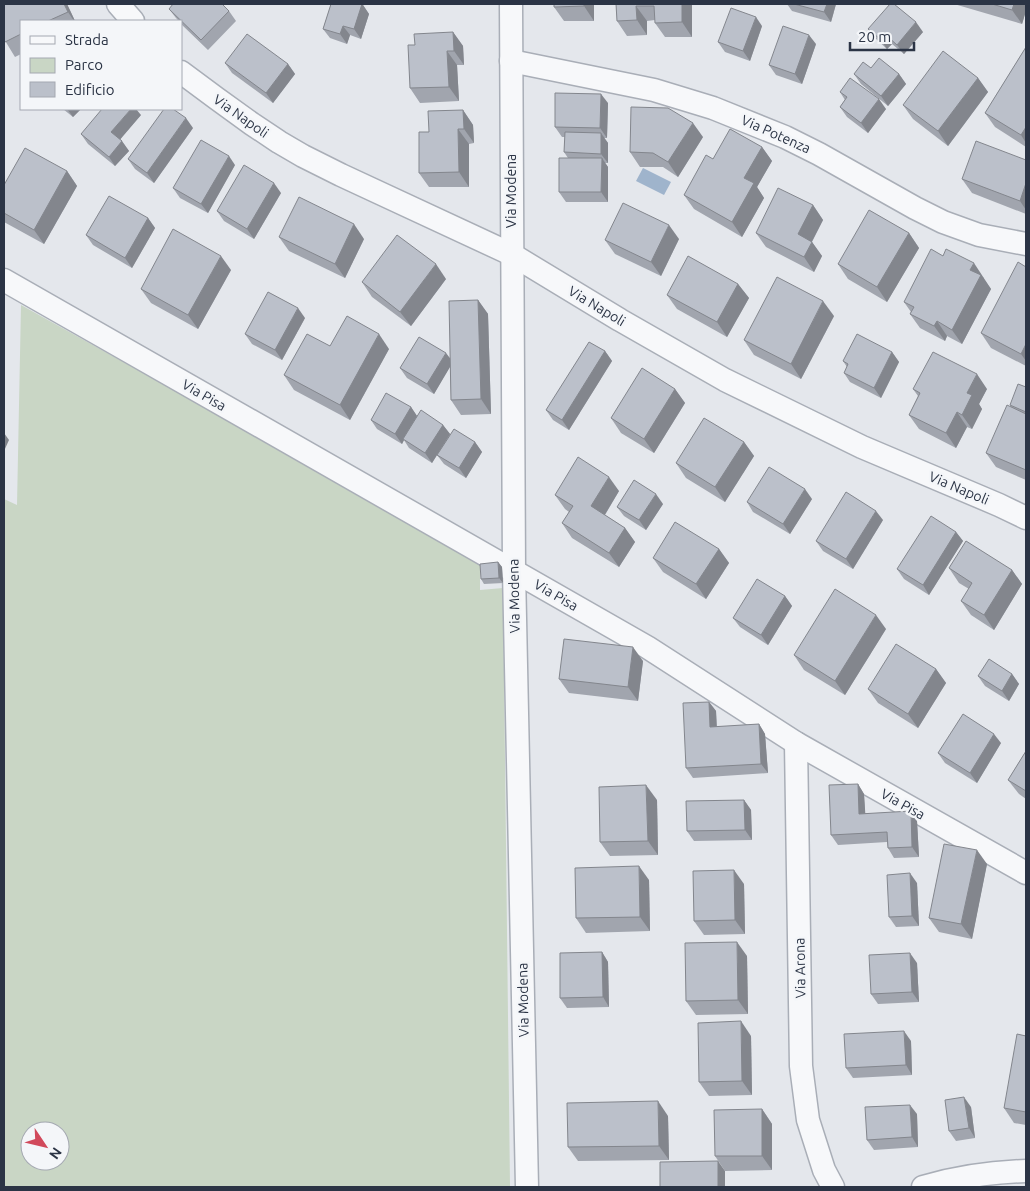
<svg xmlns="http://www.w3.org/2000/svg" width="1030" height="1191" viewBox="0 0 1030 1191" font-family="Ubuntu,sans-serif">
	<rect width="100%" height="100%" fill="#e4e7ec"/>
	<!-- green -->
	<path fill="#c9d6c5" fill-rule="evenodd" d="M21 305 480 561V590L503 588 510 1187H4V499L17 505ZM30 1131H60V1161H30Z"/>
	<!-- water -->
	<path fill="#9fb4cc" d="M643 168 671 182 664 195 636 181Z"/>
	<g fill="none" stroke-linecap="round" stroke-linejoin="round">
		<defs>
			<g id="minor">
				<path d="M118 4 133 21"/>
				<path d="M511 4 514 571 527 1187"/>
				<path d="M511 61 654 90 713 108 785 137 819 154 915 208 943 222 979 235 1026 244"/>
				<path d="M181 72 216 98 252 124 279 142 303 156 341 175 511 254 620 320 725 380 862 447 999 505 1026 518"/>
				<path d="M4 280 647 647 796 743 1026 873"/>
				<path d="M796 743 801 1066 808 1120 824 1170 833 1187"/>
				<path d="M923 1187C957 1177 991 1172 1026 1171"/>
			</g>
		</defs>
		<!-- minor casing -->
		<use href="#minor" stroke="#a9aeb7" stroke-width="25"/>
		<!-- minor -->
		<use href="#minor" stroke="#f7f8fa" stroke-width="22"/>
	</g>
	<!-- wall -->
	<g fill="#a1a5ae">
		<path d="M4 4H67L75 21H21V54L15 57 4 39Z"/>
		<path d="M331 4H363V5L369 14 361 39 350 35 347 44 330 38 323 29Z"/>
		<path d="M389 4H417L390 5Z"/>
		<path d="M594 4V21H564L554 7Z"/>
		<path d="M616 4H691L692 37H665L655 23V20L647 21V35L627 36 617 21Z"/>
		<path d="M787 4H836L831 22 792 11Z"/>
		<path d="M954 4H1026V11L1022 24Z"/>
		<path d="M169 9 229 11 236 21 208 50 181 24V21H179L176 18Z"/>
		<path d="M762 26 750 61 725 52 718 42Z"/>
		<path d="M868 29 923 32 904 54 892 44 887 49 875 38Z"/>
		<path d="M453 32 463 46 464 65H457L459 101 420 103 410 88 415 45Z"/>
		<path d="M816 44 802 84 776 75 769 65Z"/>
		<path d="M1026 47V147L995 127 985 113Z"/>
		<path d="M225 63 288 64 295 74 273 103 232 73Z"/>
		<path d="M871 68 899 74 906 84 888 106 861 84 854 74Z"/>
		<path d="M978 78 988 92 948 146 913 119 903 105Z"/>
		<path d="M840 92 886 109 868 133 847 117 840 107 845 100Z"/>
		<path d="M608 103 607 138H604L608 143V163H605L608 167V202H566L559 192 568 158 564 152 565 137H562L555 127Z"/>
		<path d="M63 109H81L73 117Z"/>
		<path d="M463 110 473 125 474 143 469 144V187H429L419 173 429 132Z"/>
		<path d="M141 115 120 139 129 151 115 166 88 144 81 134Z"/>
		<path d="M193 128 154 183 135 169 128 159Z"/>
		<path d="M703 137 678 177 663 167H640L630 152Z"/>
		<path d="M762 147 772 161 757 187 764 198 742 237 694 209 684 195 713 159Z"/>
		<path d="M1026 160V214L972 193 962 179Z"/>
		<path d="M235 165 208 213 180 198 173 188Z"/>
		<path d="M67 171 77 186 44 244 4 222V185Z"/>
		<path d="M281 193 254 239 224 221 217 211Z"/>
		<path d="M813 205 823 220 812 242 822 256 814 272 766 247 756 233Z"/>
		<path d="M148 218 155 228 132 268 93 245 86 235Z"/>
		<path d="M909 233 919 248 887 302 848 279 838 264Z"/>
		<path d="M279 237 364 239 345 278 289 251Z"/>
		<path d="M679 239 661 276 615 254 605 240Z"/>
		<path d="M1026 267V366L991 348 981 333Z"/>
		<path d="M231 270 198 329 151 303 141 289Z"/>
		<path d="M984 277 983 278 991 289 962 344 947 336 945 341 920 328 910 314 911 312 904 302Z"/>
		<path d="M446 279 411 326 372 297 362 282Z"/>
		<path d="M738 284 749 298 727 337 677 309 667 295Z"/>
		<path d="M478 300 488 314 491 414 461 415 451 400 450 366 434 394 407 378 400 368 450 359Z"/>
		<path d="M834 316 801 379 754 355 744 340Z"/>
		<path d="M305 318 282 360 252 344 245 334Z"/>
		<path d="M330 346 389 349 350 420 294 390 284 375Z"/>
		<path d="M605 351 612 361 569 430 553 420 546 410Z"/>
		<path d="M892 352 899 362 881 398 850 382 844 373 847 367 843 361Z"/>
		<path d="M1026 387V480L996 467 986 453 1011 407 1010 405Z"/>
		<path d="M675 389 685 403 654 453 621 433 611 418Z"/>
		<path d="M913 389H987L979 404 982 409 972 429 967 427 956 448 919 429 909 415 918 396Z"/>
		<path d="M411 407 417 416 443 425 450 434 475 442 482 452 466 478 444 464 437 455 447 439 432 463 409 448 404 440 402 444 377 429 371 420Z"/>
		<path d="M744 442 754 456 725 502 686 478 676 463Z"/>
		<path d="M619 491 605 515 625 528 635 542 619 567 572 538 562 523 569 512 565 509 555 495Z"/>
		<path d="M812 499 790 534 753 512 747 502Z"/>
		<path d="M663 504 646 530 624 516 617 507Z"/>
		<path d="M883 520 853 569 823 551 816 541Z"/>
		<path d="M956 532 963 541 929 595 904 579 897 569Z"/>
		<path d="M719 549 729 563 706 599 663 572 653 558Z"/>
		<path d="M498 562 502 567 503 583 484 584 481 579Z"/>
		<path d="M949 568 1012 570 1022 584 994 630 971 615 961 601 969 589 959 583Z"/>
		<path d="M785 596 792 606 768 645 740 627 733 618Z"/>
		<path d="M886 629 845 695 804 670 794 655Z"/>
		<path d="M643 661 638 701 569 693 559 679Z"/>
		<path d="M936 669 946 683 918 728 878 703 868 689Z"/>
		<path d="M1012 674 1019 684 1009 701 985 686 978 676Z"/>
		<path d="M709 702 716 711 717 727 759 724 765 734 768 773 693 778 686 768Z"/>
		<path d="M1001 743 977 783 945 763 938 753Z"/>
		<path d="M1026 751V799L1019 794 1008 780Z"/>
		<path d="M858 784 864 794 865 813 917 821 919 857 894 858 888 848 887 842 838 845 831 835Z"/>
		<path d="M657 800 658 855 610 856 600 842Z"/>
		<path d="M744 800 751 810 752 840 694 841 687 831Z"/>
		<path d="M987 864 972 939 939 932 929 918Z"/>
		<path d="M649 880 650 931 586 933 576 918Z"/>
		<path d="M917 883 919 926 896 927 889 917Z"/>
		<path d="M744 884 745 934 704 935 694 921Z"/>
		<path d="M602 952 608 962 609 1007 567 1008 560 998Z"/>
		<path d="M747 956 748 1014 696 1015 686 1001Z"/>
		<path d="M917 963 919 1002 878 1004 871 994Z"/>
		<path d="M751 1036 752 1095 709 1096 699 1082Z"/>
		<path d="M1026 1036V1125L1014 1123 1004 1108Z"/>
		<path d="M911 1041 912 1075 853 1078 846 1068Z"/>
		<path d="M971 1107 975 1138 956 1141 949 1131Z"/>
		<path d="M762 1109 772 1124V1170L725 1171 715 1156Z"/>
		<path d="M917 1114 918 1147 874 1150 867 1140Z"/>
		<path d="M668 1116 669 1160 578 1161 568 1147Z"/>
	</g>
	<!-- shaded-wall -->
	<g fill="#83868d">
		<path d="M64 4H67L75 21H74L68 12Z"/>
		<path d="M355 4H363V5L369 14 361 39 354 29Z"/>
		<path d="M584 4H594V21L584 6Z"/>
		<path d="M682 4H692V37L682 22Z"/>
		<path d="M827 4H836L831 22 824 12Z"/>
		<path d="M1014 4H1026V11L1022 24 1012 10Z"/>
		<path d="M636 6 647 21V35L637 20Z"/>
		<path d="M756 17 762 26 750 61 743 51Z"/>
		<path d="M916 22 923 32 904 54 897 45Z"/>
		<path d="M343 26 350 35 347 44 340 34Z"/>
		<path d="M453 32 463 46 464 65 454 51Z"/>
		<path d="M885 34 892 44 887 49 880 39Z"/>
		<path d="M809 35 816 44 802 84 795 74Z"/>
		<path d="M447 51 457 65 459 101 449 87Z"/>
		<path d="M288 64 295 74 273 103 266 93Z"/>
		<path d="M899 74 906 84 888 106 881 96Z"/>
		<path d="M978 78 988 92 948 146 938 131Z"/>
		<path d="M601 94 608 103 607 138 600 128Z"/>
		<path d="M879 99 886 109 868 133 861 123Z"/>
		<path d="M67 109H81L73 117Z"/>
		<path d="M131 109H136L141 115 118 142 111 132Z"/>
		<path d="M463 110 473 125 474 143 464 129Z"/>
		<path d="M186 118 193 128 154 183 147 173Z"/>
		<path d="M693 123 703 137 678 177 668 162Z"/>
		<path d="M1026 127V143L1021 135Z"/>
		<path d="M458 129 469 144V187L459 172Z"/>
		<path d="M601 133 608 143V163L601 154Z"/>
		<path d="M122 141 129 151 115 166 109 157Z"/>
		<path d="M762 147 772 161 757 187 764 198 742 237 732 222 744 178Z"/>
		<path d="M229 156 235 165 208 213 201 204Z"/>
		<path d="M602 158 608 167V202L601 192Z"/>
		<path d="M67 171 77 186 44 244 34 230Z"/>
		<path d="M274 183 281 193 254 239 247 229Z"/>
		<path d="M1026 183V210L1020 201Z"/>
		<path d="M813 205 823 220 808 249 798 234Z"/>
		<path d="M148 218 155 228 132 268 125 258Z"/>
		<path d="M354 224 364 239 345 278 335 264Z"/>
		<path d="M669 225 679 239 661 276 651 262Z"/>
		<path d="M909 233 919 248 887 302 877 287Z"/>
		<path d="M812 242 822 256 814 272 804 257Z"/>
		<path d="M221 256 231 270 198 329 188 315Z"/>
		<path d="M974 263 991 289 962 344 952 330 970 270Z"/>
		<path d="M436 264 446 279 411 326 400 312Z"/>
		<path d="M738 284 749 298 727 337 717 322Z"/>
		<path d="M478 300 488 314 491 414 481 399Z"/>
		<path d="M823 301 834 316 801 379 791 364Z"/>
		<path d="M298 308 305 318 282 360 275 350Z"/>
		<path d="M937 321 947 336 945 341 934 326Z"/>
		<path d="M379 334 389 349 350 420 340 405Z"/>
		<path d="M1026 344V361L1021 354Z"/>
		<path d="M605 351 612 361 569 430 562 420Z"/>
		<path d="M892 352 899 362 881 398 874 388Z"/>
		<path d="M446 353 453 362 434 394 427 384Z"/>
		<path d="M977 374 987 389 979 404 982 409 972 429 962 415 967 393Z"/>
		<path d="M675 389 685 403 654 453 644 439Z"/>
		<path d="M411 407 417 416 403 439 404 440 402 444 395 434Z"/>
		<path d="M957 412 967 427 956 448 946 433Z"/>
		<path d="M443 425 450 434 432 463 425 453Z"/>
		<path d="M4 433 9 440 4 451Z"/>
		<path d="M475 442 482 452 466 478 459 468Z"/>
		<path d="M744 442 754 456 725 502 715 487Z"/>
		<path d="M609 477 619 491 601 521 591 506Z"/>
		<path d="M805 489 812 499 790 534 783 524Z"/>
		<path d="M656 494 663 504 646 530 639 520Z"/>
		<path d="M876 511 883 520 853 569 846 559Z"/>
		<path d="M625 528 635 542 619 567 609 553Z"/>
		<path d="M956 532 963 541 929 595 923 585Z"/>
		<path d="M719 549 729 563 706 599 696 584Z"/>
		<path d="M498 562 502 567 503 583 499 578Z"/>
		<path d="M1012 570 1022 584 994 630 984 615Z"/>
		<path d="M785 596 792 606 768 645 761 635Z"/>
		<path d="M876 615 886 629 845 695 835 681Z"/>
		<path d="M633 647 643 661 638 701 628 687Z"/>
		<path d="M936 669 946 683 918 728 908 714Z"/>
		<path d="M1012 674 1019 684 1009 701 1002 691Z"/>
		<path d="M709 702 716 711 717 737 710 727Z"/>
		<path d="M759 724 765 734 768 773 761 764Z"/>
		<path d="M994 734 1001 743 977 783 970 773Z"/>
		<path d="M858 784 864 794 866 824 859 814Z"/>
		<path d="M646 785 657 800 658 855 648 841Z"/>
		<path d="M744 800 751 810 752 840 745 830Z"/>
		<path d="M911 811 917 821 919 857 912 847Z"/>
		<path d="M977 850 987 864 972 939 961 924Z"/>
		<path d="M639 866 649 880 650 931 640 917Z"/>
		<path d="M734 870 744 884 745 934 735 920Z"/>
		<path d="M910 873 917 883 919 926 912 916Z"/>
		<path d="M737 942 747 956 748 1014 738 1000Z"/>
		<path d="M602 952 608 962 609 1007 603 997Z"/>
		<path d="M910 953 917 963 919 1002 912 992Z"/>
		<path d="M741 1021 751 1036 752 1095 742 1081Z"/>
		<path d="M904 1031 911 1041 912 1075 906 1065Z"/>
		<path d="M964 1097 971 1107 975 1138 969 1128Z"/>
		<path d="M658 1101 668 1116 669 1160 659 1146Z"/>
		<path d="M910 1105 917 1114 918 1147 912 1137Z"/>
		<path d="M762 1109 772 1124V1170L762 1156Z"/>
		<path d="M718 1161 725 1171V1187H718Z"/>
	</g>
	<!-- building -->
	<g fill="#bbc0ca" stroke="#83868d">
		<path d="M4 4H64L68 12 48 21H21V34L5 42 4 39Z"/>
		<path d="M173 4H222L229 11 201 40 169 9Z"/>
		<path d="M331 4H362L354 29 343 26 340 34 323 29Z"/>
		<path d="M554 4H584V6L554 7Z"/>
		<path d="M616 4H682V22L655 23 654 6H636L637 20 617 21Z"/>
		<path d="M794 4H827L824 12Z"/>
		<path d="M890 4H894L916 22 897 45 885 34 880 39 868 29Z"/>
		<path d="M992 4H1014L1012 10Z"/>
		<path d="M731 8 756 17 743 51 718 42Z"/>
		<path d="M783 26 809 35 795 74 769 65Z"/>
		<path d="M453 32 454 51H447L449 87 410 88 408 45H415L414 34Z"/>
		<path d="M247 34 288 64 266 93 225 63Z"/>
		<path d="M1026 47V127L1021 135 985 113Z"/>
		<path d="M943 51 978 78 938 131 903 105Z"/>
		<path d="M879 58 899 74 881 96 854 74 863 62 871 68Z"/>
		<path d="M850 78 879 99 861 123 840 107 847 97 840 92Z"/>
		<path d="M555 93 601 94 600 128 555 127Z"/>
		<path d="M631 107 668 108 693 123 668 162 653 153 630 152Z"/>
		<path d="M102 109H131L111 132 122 141 109 157 81 134Z"/>
		<path d="M164 109H173L186 118 147 173 128 159Z"/>
		<path d="M463 110 464 129H458L459 172 419 173V132H429L428 111Z"/>
		<path d="M730 129 762 147 744 178 754 183 732 222 684 195 706 155 713 159Z"/>
		<path d="M565 132 601 133V154L564 152Z"/>
		<path d="M201 140 229 156 201 204 173 188Z"/>
		<path d="M976 141 1026 160V183L1020 201 962 179Z"/>
		<path d="M25 148 67 171 34 230 4 213V185Z"/>
		<path d="M559 158H602L601 192H559Z"/>
		<path d="M244 165 274 183 247 229 217 211Z"/>
		<path d="M778 188 813 205 798 234 812 242 804 257 756 233Z"/>
		<path d="M109 196 148 218 125 258 86 235Z"/>
		<path d="M299 197 354 224 335 264 279 237Z"/>
		<path d="M623 203 669 225 651 262 605 240Z"/>
		<path d="M869 210 909 233 877 287 838 264Z"/>
		<path d="M173 229 221 256 188 315 141 289Z"/>
		<path d="M397 235 436 264 400 312 362 282Z"/>
		<path d="M931 249 943 256 946 249 974 263 970 270 981 275 952 330 937 321 934 326 910 314 914 307 904 302Z"/>
		<path d="M688 256 738 284 717 322 667 295Z"/>
		<path d="M1018 262 1026 267V344L1021 354 981 333Z"/>
		<path d="M777 277 823 301 791 364 744 340Z"/>
		<path d="M268 292 298 308 275 350 245 334Z"/>
		<path d="M478 300 481 399 451 400 449 301Z"/>
		<path d="M347 316 379 334 340 405 284 375 307 334 330 346Z"/>
		<path d="M857 334 892 352 874 388 844 373 848 364 843 361Z"/>
		<path d="M419 337 446 353 427 384 400 368Z"/>
		<path d="M589 342 605 351 562 420 546 410Z"/>
		<path d="M933 352 977 374 967 393 972 395 962 415 957 412 946 433 909 415 920 393 913 389Z"/>
		<path d="M642 368 675 389 644 439 611 418Z"/>
		<path d="M1018 384 1026 387V412L1010 405Z"/>
		<path d="M386 393 411 407 395 434 371 420Z"/>
		<path d="M1007 405 1026 414V470L986 453Z"/>
		<path d="M421 410 443 425 425 453 403 439Z"/>
		<path d="M704 418 744 442 715 487 676 463Z"/>
		<path d="M454 429 475 442 459 468 437 455Z"/>
		<path d="M578 457 609 477 591 506 625 528 609 553 562 523 573 506 555 495Z"/>
		<path d="M769 467 805 489 783 524 747 502Z"/>
		<path d="M634 480 656 494 639 520 617 507Z"/>
		<path d="M846 492 876 511 846 559 816 541Z"/>
		<path d="M931 516 956 532 923 585 897 569Z"/>
		<path d="M675 522 719 549 696 584 653 558Z"/>
		<path d="M966 541 1012 570 984 615 961 601 972 583 949 568Z"/>
		<path d="M498 562 499 578 481 579 480 564Z"/>
		<path d="M757 579 785 596 761 635 733 618Z"/>
		<path d="M835 589 876 615 835 681 794 655Z"/>
		<path d="M564 639 633 647 628 687 559 679Z"/>
		<path d="M896 644 936 669 908 714 868 689Z"/>
		<path d="M989 659 1012 674 1002 691 978 676Z"/>
		<path d="M709 702 710 727 759 724 761 764 686 768 683 703Z"/>
		<path d="M963 714 994 734 970 773 938 753Z"/>
		<path d="M1026 751V791L1008 780Z"/>
		<path d="M858 784 859 814 911 811 912 847 888 848 887 832 831 835 829 785Z"/>
		<path d="M646 785 648 841 600 842 599 787Z"/>
		<path d="M744 800 745 830 687 831 686 801Z"/>
		<path d="M944 844 977 850 961 924 929 918Z"/>
		<path d="M639 866 640 917 576 918 575 868Z"/>
		<path d="M734 870 735 920 694 921 693 871Z"/>
		<path d="M910 873 912 916 889 917 887 875Z"/>
		<path d="M737 942 738 1000 686 1001 685 943Z"/>
		<path d="M602 952 603 997 560 998V953Z"/>
		<path d="M910 953 912 992 871 994 869 955Z"/>
		<path d="M741 1021 742 1081 699 1082 698 1023Z"/>
		<path d="M904 1031 906 1065 846 1068 844 1034Z"/>
		<path d="M1017 1034 1026 1036V1112L1004 1108Z"/>
		<path d="M964 1097 969 1128 949 1131 945 1100Z"/>
		<path d="M658 1101 659 1146 568 1147 567 1103Z"/>
		<path d="M910 1105 912 1137 867 1140 865 1107Z"/>
		<path d="M762 1109V1156H715L714 1110Z"/>
		<path d="M718 1161V1187H660V1162Z"/>
	</g>
	<g text-anchor="middle" stroke-width="5" stroke-linejoin="round" paint-order="stroke">
		<!-- street labels -->
		<g font-size="14" fill="#2b3445" stroke="#f4f6f9">
			<text transform="translate(241 116) rotate(35)" y="5">Via Napoli</text>
			<text transform="translate(776 134) rotate(24)" y="5">Via Potenza</text>
			<text transform="translate(511 191) rotate(-90)" y="5">Via Modena</text>
			<text transform="translate(597 306) rotate(31)" y="5">Via Napoli</text>
			<text transform="translate(204 395) rotate(30)" y="5">Via Pisa</text>
			<text transform="translate(959 488) rotate(23)" y="5">Via Napoli</text>
			<text transform="translate(556 595) rotate(30)" y="5">Via Pisa</text>
			<text transform="translate(514 596) rotate(-91)" y="5">Via Modena</text>
			<text transform="translate(903 804) rotate(29)" y="5">Via Pisa</text>
			<text transform="translate(800 968) rotate(-91)" y="5">Via Arona</text>
			<text transform="translate(523 1000) rotate(-91)" y="5">Via Modena</text>
		</g>
	</g>
	<!-- border -->
	<rect width="1030" height="1191" fill="none" stroke="#2b3445" stroke-width="10"/>
	<!-- legend -->
	<rect x="20" y="20" width="162" height="90" fill="#f4f6f9" stroke="#a4a8b1"/>
	<rect x="30" y="36" width="25" height="8" fill="#f7f8fa" stroke="#a4a8b1"/>
	<text x="65" y="45" font-size="15" fill="#2b3445">Strada</text>
	<rect x="30" y="58" width="25" height="15" fill="#c9d6c5" stroke="#a4a8b1"/>
	<text x="65" y="70" font-size="15" fill="#2b3445">Parco</text>
	<rect x="30" y="82" width="25" height="15" fill="#bbc0ca" stroke="#a4a8b1"/>
	<text x="65" y="95" font-size="15" fill="#2b3445">Edificio</text>
	<!-- north arrow -->
	<g transform="translate(45 1146) rotate(125)"><circle r="24" fill="#f4f6f9" stroke="#a4a8b1"/>
	<path d="M0-4L9 19L0 12L-9 19Z" fill="#d1495b"/>
	<text y="-8" font-size="14" font-weight="bold" text-anchor="middle" fill="#2b3445">N</text>
	</g>
	<!-- scale -->
	<path d="M850 42v8h64v-8" fill="none" stroke="#2b3445" stroke-width="2.5"/>
	<text x="858" y="42" font-size="15" fill="#2b3445" stroke="#f4f6f9" stroke-width="4" paint-order="stroke">20 m</text>
</svg>
